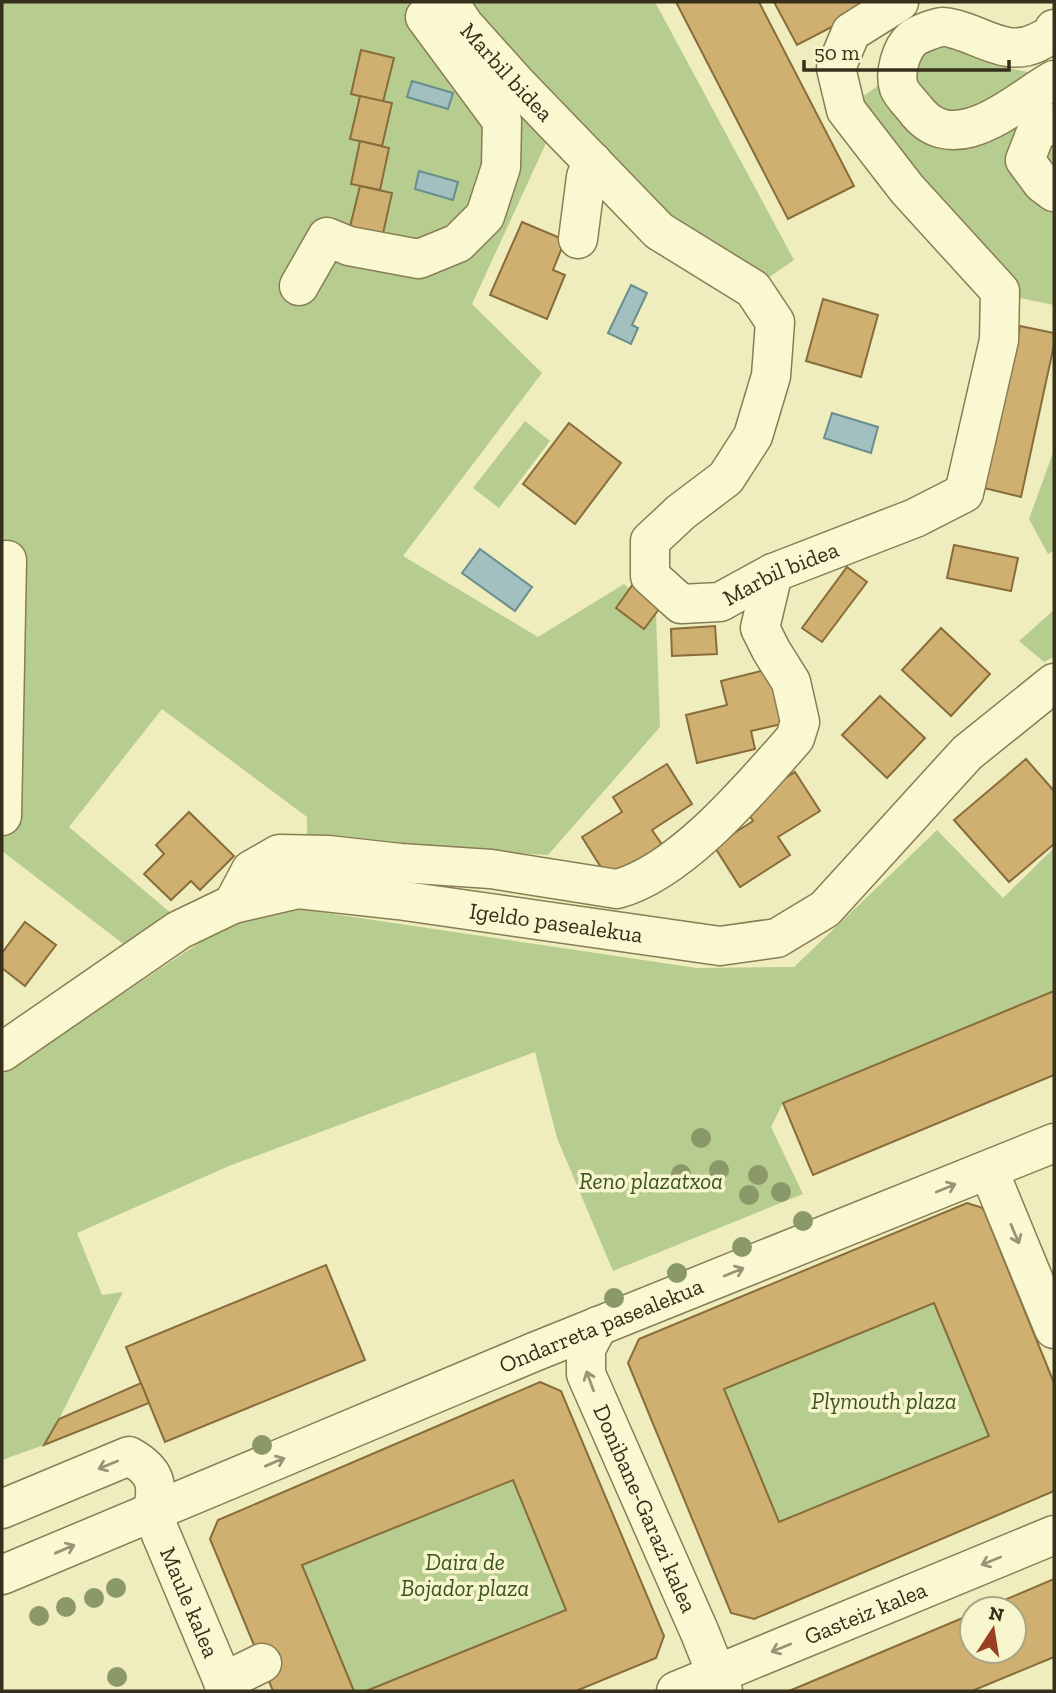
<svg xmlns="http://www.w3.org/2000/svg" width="1056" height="1693" viewBox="0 0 1056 1693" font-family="'Zilla Slab',serif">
	<rect width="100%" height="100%" fill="#efedbd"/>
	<!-- green -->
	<g fill="#b7cd90">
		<path d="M2 2H655L794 260 765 280 659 220 559 115 472 304 542 373 403 556 538 637 624 584 656 614 660 727 548 855 307 841V817L162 709 69 827 172 914 126 946 2 851Z"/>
		<path d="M935 47 973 49 1009 68 1054 78V305L1015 297 850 105Z"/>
		<path d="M525 421 550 441 499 508 473 488Z"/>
		<path d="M1054 450V551L1048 554 1029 519Z"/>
		<path d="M1054 610V657L1044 662 1019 641Z"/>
		<path d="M937 830 1003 898 1054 848V991L783 1103 771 1127 803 1194 613 1271 557 1138 535 1052 229 1166 77 1233 102 1295 123 1292 59 1419 44 1445 2 1460V1074L220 929 258 910 299 909 697 968 794 967Z"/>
		<path d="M934 1303 989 1436 779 1522 724 1389Z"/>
		<path d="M513 1480 566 1610 366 1691H354L302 1565Z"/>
	</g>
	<!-- water -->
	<g fill="#a1c0bf" stroke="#688e8e" stroke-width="2">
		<path d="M412 81 453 93 448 109 407 97Z"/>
		<path d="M419 171 458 182 453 200 415 189Z"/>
		<path d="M631 285 647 293 632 325 638 328 631 344 608 333Z"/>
		<path d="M832 413 878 427 871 453 824 438Z"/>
		<path d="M480 549 532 587 515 611 462 573Z"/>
	</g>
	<!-- building -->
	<g fill="#cfb071" stroke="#886d3a" stroke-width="2" fill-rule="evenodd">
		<path d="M676 2H759L854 186 788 219Z"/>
		<path d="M774 2H880L797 45Z"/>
		<path d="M361 50 394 58 383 102 351 94Z"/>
		<path d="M360 96 392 103 382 146 350 139Z"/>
		<path d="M360 141 389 148 380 190 351 184Z"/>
		<path d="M360 186 392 193 382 238 349 231Z"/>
		<path d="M522 222 565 240 553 270 565 275 547 319 490 295Z"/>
		<path d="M823 299 878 315 861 377 806 361Z"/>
		<path d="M1020 326 1054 333V345L1021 497 984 488Z"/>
		<path d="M569 423 621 463 575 524 523 484Z"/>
		<path d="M954 545 1018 558 1011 591 947 578Z"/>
		<path d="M847 567 867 582 822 642 802 628Z"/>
		<path d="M633 584 662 605 644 629 616 608Z"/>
		<path d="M715 626 717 654 672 656 671 629Z"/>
		<path d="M941 628 990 674 951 716 902 670Z"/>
		<path d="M773 668 786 723 751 731 755 749 697 763 686 715 727 705 721 681Z"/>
		<path d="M880 696 925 738 887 778 842 735Z"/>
		<path d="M1026 759 1054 791V844L1009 882 954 820Z"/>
		<path d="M667 764 692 804 652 830 663 846 609 880 582 837 622 812 613 797Z"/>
		<path d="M795 772 820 811 778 837 790 855 740 887 714 846 753 821 743 805Z"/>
		<path d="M189 812 234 856 200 890 191 881 171 900 144 874 164 854 156 845Z"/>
		<path d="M25 922 56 945 25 986 2 968V953Z"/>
		<path d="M1054 991V1075L813 1175 783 1103Z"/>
		<path d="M967 1203 983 1208 1054 1383V1491L754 1619 731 1613 628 1363 639 1339ZM934 1303 989 1436 779 1522 724 1389Z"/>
		<path d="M326 1265 365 1360 165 1442 126 1347Z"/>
		<path d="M540 1382 561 1391 664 1636 656 1658 576 1691H366L566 1610 513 1480 302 1565 354 1691H273L210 1539 218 1520Z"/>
		<path d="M141 1383 149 1403 44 1445 59 1419Z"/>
		<path d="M1054 1579V1657L972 1691H789L972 1614V1651H1014V1609H983Z"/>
	</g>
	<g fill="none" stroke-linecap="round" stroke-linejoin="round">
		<defs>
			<g id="minor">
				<path id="s1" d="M449 2 464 25 517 84 659 231 753 289 775 322 771 376 753 436 726 478 681 512 650 541V576L681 604 720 602 773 573 915 518 964 493 999 340 1000 291 907 189 846 110 836 68 851 32 899 2"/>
				<path d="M1054 29C1051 37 1045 38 1038 42 1009 57 986 38 958 30 953 29 947 26 942 27 935 28 918 34 912 39 901 49 894 73 899 88 902 95 910 103 915 109 954 162 1016 101 1054 80"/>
				<path d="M1054 123 1036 132 1025 160 1042 183 1054 192"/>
				<path d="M578 239 586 177 592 161"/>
				<path d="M299 286 327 237 349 246 419 259 458 243 485 216 501 167 502 121 425 17 446 2"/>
				<path d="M2 816 7 560"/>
				<path d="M233 904 251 870 279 854 328 855 400 863 491 869 617 889C681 872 751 788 795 738L800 722 791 682 771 650 760 628 773 573"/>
				<path id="s2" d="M2 1052 179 930 233 904 298 889 398 900 720 946 777 938 825 909 967 753 1054 683"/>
				<path d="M989 1171 1054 1329"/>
				<path id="s3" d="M598 1326 586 1349V1374L700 1633 723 1691"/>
				<path id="s4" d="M2 1509 129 1456C156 1471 159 1484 152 1513L227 1691"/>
				<path id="s5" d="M2 1575 534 1352 1054 1143"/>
				<path d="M223 1682 262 1663"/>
				<path id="s6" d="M676 1691 1054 1535"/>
			</g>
		</defs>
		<!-- minor casing -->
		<use href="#minor" stroke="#887d55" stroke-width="41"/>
		<!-- minor -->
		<use href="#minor" stroke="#faf8d0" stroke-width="38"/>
	</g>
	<!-- trees -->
	<g fill="#8b9867">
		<circle cx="701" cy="1138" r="10"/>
		<circle cx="719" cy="1170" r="10"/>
		<circle cx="681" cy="1174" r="10"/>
		<circle cx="758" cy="1175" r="10"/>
		<circle cx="781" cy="1192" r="10"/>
		<circle cx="749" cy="1195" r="10"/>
		<circle cx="803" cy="1221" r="10"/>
		<circle cx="742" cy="1247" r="10"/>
		<circle cx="677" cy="1273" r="10"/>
		<circle cx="614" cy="1298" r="10"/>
		<circle cx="262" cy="1445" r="10"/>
		<circle cx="116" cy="1588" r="10"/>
		<circle cx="94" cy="1598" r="10"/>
		<circle cx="66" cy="1607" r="10"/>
		<circle cx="39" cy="1616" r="10"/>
		<circle cx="117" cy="1677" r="10"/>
	</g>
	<!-- one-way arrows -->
	<defs><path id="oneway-shaft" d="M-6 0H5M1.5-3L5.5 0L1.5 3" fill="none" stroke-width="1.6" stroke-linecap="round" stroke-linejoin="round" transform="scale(1.75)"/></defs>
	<g stroke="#989476">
		<use href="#oneway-shaft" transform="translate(946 1188) rotate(-22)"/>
		<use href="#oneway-shaft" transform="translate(1015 1234) rotate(67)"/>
		<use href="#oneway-shaft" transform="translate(734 1272) rotate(-22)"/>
		<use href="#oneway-shaft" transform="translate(590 1381) rotate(-110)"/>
		<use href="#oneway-shaft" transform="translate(275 1462) rotate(-23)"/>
		<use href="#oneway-shaft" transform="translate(108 1465) rotate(158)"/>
		<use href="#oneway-shaft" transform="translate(65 1549) rotate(-23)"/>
		<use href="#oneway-shaft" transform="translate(991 1561) rotate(158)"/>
		<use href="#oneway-shaft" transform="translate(781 1648) rotate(158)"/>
	</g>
	<g text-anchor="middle" stroke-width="7" stroke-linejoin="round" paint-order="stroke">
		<!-- street labels -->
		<g font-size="23" fill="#362f1b" stroke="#f7f5cc">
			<text dy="8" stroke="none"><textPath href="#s1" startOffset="91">Marbil bidea</textPath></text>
			<text dy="8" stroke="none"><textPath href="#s1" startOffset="910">Marbil bidea</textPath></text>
			<text dy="8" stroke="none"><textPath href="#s2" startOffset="602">Igeldo pasealekua</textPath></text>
			<text dy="8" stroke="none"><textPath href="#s5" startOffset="649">Ondarreta pasealekua</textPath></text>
			<text dy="8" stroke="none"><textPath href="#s3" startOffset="198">Donibane-Garazi kalea</textPath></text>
			<text dy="8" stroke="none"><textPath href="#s4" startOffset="303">Maule kalea</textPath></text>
			<text dy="8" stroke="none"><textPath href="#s6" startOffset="205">Gasteiz kalea</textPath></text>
		</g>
		<!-- park labels -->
		<g font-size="23" font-style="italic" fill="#3a5320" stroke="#f7f5cc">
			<text x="651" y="1189">Reno plazatxoa</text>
			<text x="884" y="1409">Plymouth plaza</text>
			<text x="465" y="1570">Daira de<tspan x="465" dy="26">Bojador plaza</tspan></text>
		</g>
	</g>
	<!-- border -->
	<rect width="1056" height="1693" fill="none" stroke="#362f1b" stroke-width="7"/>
	<!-- north arrow -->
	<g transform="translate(993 1630) rotate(12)"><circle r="33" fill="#f7f5cc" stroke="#aaa685" stroke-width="2"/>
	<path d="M0-5L12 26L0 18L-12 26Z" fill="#994023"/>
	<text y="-10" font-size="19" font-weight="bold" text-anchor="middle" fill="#362f1b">N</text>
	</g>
	<!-- scale -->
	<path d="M804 60v10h205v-10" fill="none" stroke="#362f1b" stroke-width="3.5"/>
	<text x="814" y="60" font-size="21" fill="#362f1b" stroke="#f7f5cc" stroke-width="5" paint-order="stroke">50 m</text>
</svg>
